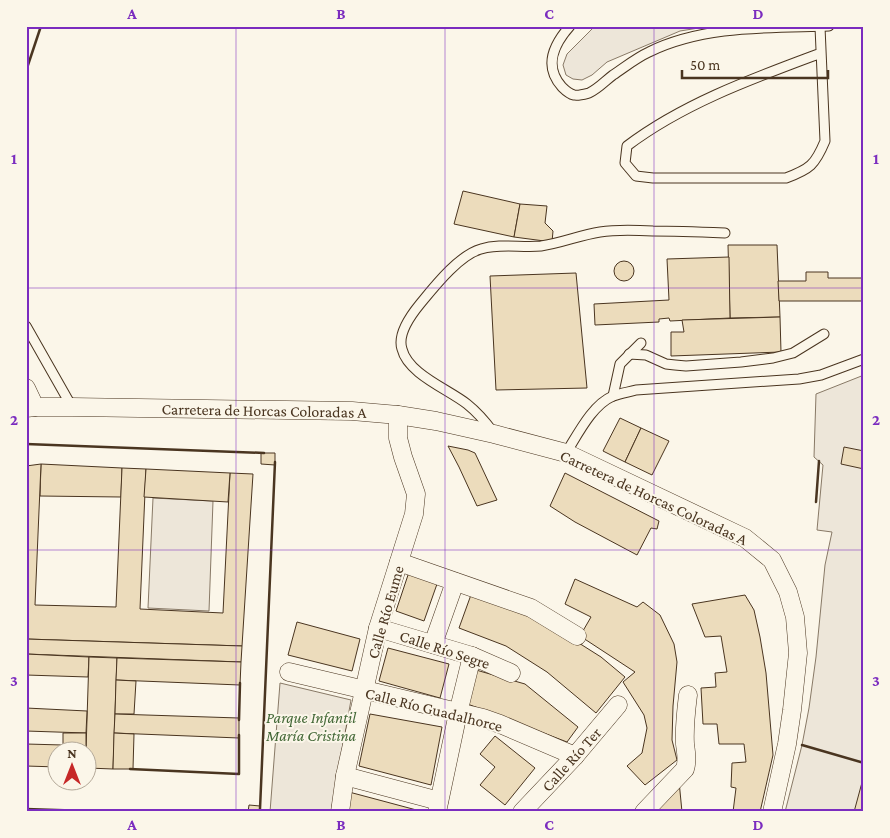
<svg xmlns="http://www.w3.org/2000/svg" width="890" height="838" viewBox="0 0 890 838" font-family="'Crimson Pro',serif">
	<rect width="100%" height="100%" fill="#fbf6e9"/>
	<!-- green -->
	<g fill="#ede6d9" stroke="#887966">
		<path d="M595 26H711L680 31 607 62 592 75 582 80 573 79 566 75 563 65 567 54Z"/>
		<path d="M864 375V812H785L802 745 809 708 816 657 825 565 832 532 817 530 823 465 814 457 816 394Z"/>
		<path d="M153 498 213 501 209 611 148 608Z"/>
		<path d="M280 683 351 700 331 812H270Z"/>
	</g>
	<!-- building -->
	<g fill="#ecdcbc" stroke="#4a3520">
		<path d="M463 191 520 204 514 237 454 224Z"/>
		<path d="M520 204 547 206 545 223 553 231 552 242 514 237Z"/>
		<path d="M728 245H777L780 317 730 318Z"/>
		<path d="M729 257 730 318 670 321 669 318 659 319V322L595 325 594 304 669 300 667 259Z"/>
		<circle cx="624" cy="271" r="10"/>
		<path d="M806 272H828V278H863L864 301H779L778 281H806Z"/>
		<path d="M576 273 587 388 496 390 490 276Z"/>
		<path d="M780 317 781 352 671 356V332H684L682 320Z"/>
		<path d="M620 418 641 428 625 462 603 451Z"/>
		<path d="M641 428 669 441 652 475 625 462Z"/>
		<path d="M448 446 468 450 475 453 497 500 477 506 459 467Z"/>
		<path d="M844 447 864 451V469L841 464Z"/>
		<path d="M261 453H275V465L261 464Z"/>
		<path d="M41 464 122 468 121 497 40 496Z"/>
		<path d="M41 464 35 605 116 607 122 468 146 469 140 609 223 613 230 473 253 474 242 646 26 639V466Z"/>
		<path d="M146 469 230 473 228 502 144 497Z"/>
		<path d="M565 473 659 521 657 529 651 528 637 555 575 522 550 506Z"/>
		<path d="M409 572 437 584 424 621 396 611Z"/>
		<path d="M575 579 637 607 643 602 660 615 674 644 677 662 673 706 672 740 677 760 645 785 627 766 642 753 647 728 644 715 623 682 635 672 580 636 591 617 565 604Z"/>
		<path d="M472 592 525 609 601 657 625 677 596 713 547 672 506 646 459 628Z"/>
		<path d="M745 595 754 610 760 637 766 673 773 755 760 812H733L736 788 731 787 732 763 746 762 744 744H719L717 724H703L701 688 716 687 715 673 727 672 721 636 705 637 692 604Z"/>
		<path d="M297 622 360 639 352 671 288 655Z"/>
		<path d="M26 639 242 646 241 662 26 654Z"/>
		<path d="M388 648 449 664 440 698 379 681Z"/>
		<path d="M26 654 89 657 88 677 26 675Z"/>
		<path d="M89 657 117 658 113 769 88 768V750H86Z"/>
		<path d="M117 658 241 662 240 685 116 680Z"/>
		<path d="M476 670 525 684 578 727 567 742 465 703Z"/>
		<path d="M116 680 136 681 134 714H115Z"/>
		<path d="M26 708 87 711 86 733 26 731Z"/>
		<path d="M115 714 239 718V738L114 733Z"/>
		<path d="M370 714 442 727 431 785 359 766Z"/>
		<path d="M63 733H86V750H58V767L26 766V744L63 745Z"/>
		<path d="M114 733 134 734 133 769H113Z"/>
		<path d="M495 736 535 768 505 805 480 785 495 767 480 754Z"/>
		<path d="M864 775V812H854Z"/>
		<path d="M679 781 682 812H656Z"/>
		<path d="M349 792 424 812H346Z"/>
		<path d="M249 805 260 806V812H248Z"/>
	</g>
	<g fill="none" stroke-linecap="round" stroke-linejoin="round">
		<defs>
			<g id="lane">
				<path d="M570 26C554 44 543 66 562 87 565 90 569 94 574 95 578 96 585 94 589 93 598 89 605 81 613 75 625 67 636 58 649 52 704 25 769 28 829 26"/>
				<path d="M820 27 825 141C815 165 810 169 786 178H653L636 176 625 163 627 146C684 103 754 78 821 53"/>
				<path d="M26 326 72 407"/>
				<path d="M629 354 646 355 666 364 675 365 686 366 741 362 773 358 793 353 824 334"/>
				<path d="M613 396 620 364 641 343"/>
				<path d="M493 432C485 421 477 412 467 404 448 389 408 374 402 349 397 334 411 315 420 304 434 287 459 255 481 249 500 243 522 248 541 246 562 243 580 235 600 232 618 229 636 230 653 231 677 231 701 232 725 233"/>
				<path d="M566 453C578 434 592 405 613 396 621 393 629 392 636 390L799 379 821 375 864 359"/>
			</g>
			<g id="street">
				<path d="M26 388 35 407"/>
				<path d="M26 408 35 407H72L352 411 398 415 436 421 494 434 566 453 745 538 772 560 788 592 795 617 798 653 792 710 787 744 772 812"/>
				<path d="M399 562 531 608 577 636"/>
				<path d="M378 628 472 656 511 673"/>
				<path d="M433 644 455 582"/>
				<path d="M289 672 483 718 500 724 575 756"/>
				<path d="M345 776 439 801"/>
				<path d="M340 812 345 776 378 628 414 514 416 494 403 457 398 438V415"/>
				<path d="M437 812 458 713 472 656"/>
				<path d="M522 812 575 756 618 705"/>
				<path d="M644 812 685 769C688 760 686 753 685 744 684 728 686 711 688 695"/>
			</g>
		</defs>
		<!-- lane casing -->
		<use href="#lane" stroke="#4a3520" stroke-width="11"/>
		<!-- street casing -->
		<use href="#street" stroke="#4a3520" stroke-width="19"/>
		<!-- lane -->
		<use href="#lane" stroke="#fbf6e9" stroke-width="9"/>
		<!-- street -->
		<use href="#street" stroke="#fbf6e9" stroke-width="18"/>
		<!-- wall -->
		<g stroke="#4a3520" stroke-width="2.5">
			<path d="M26 71 41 26"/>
			<path d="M26 444 264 453"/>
			<path d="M816 502 819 461"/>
			<path d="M239 720 240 683"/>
			<path d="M802 745 864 763"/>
			<path d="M130 769 239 774V735"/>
			<path d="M26 809 118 812"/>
			<path d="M260 809 275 462"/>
		</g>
	</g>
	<!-- grid -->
	<path fill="none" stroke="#7b2cbf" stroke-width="1" stroke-opacity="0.55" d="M236 26V812M445 26V812M654 26V812M26 288H864M26 550H864"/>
	<g text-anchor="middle" stroke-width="4" stroke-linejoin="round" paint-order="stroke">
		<!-- street labels -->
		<g font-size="16" fill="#4a3520" stroke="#fbf6e9">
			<text transform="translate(264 410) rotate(1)" y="6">Carretera de Horcas Coloradas A</text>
			<text transform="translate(654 497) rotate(25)" y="6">Carretera de Horcas Coloradas A</text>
			<text transform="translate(385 612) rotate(-74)" y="6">Calle Río Eume</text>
			<text transform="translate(445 649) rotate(18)" y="6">Calle Río Segre</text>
			<text transform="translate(434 709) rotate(14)" y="6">Calle Río Guadalhorce</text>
			<text transform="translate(571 759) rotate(-48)" y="6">Calle Río Ter</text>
		</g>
		<!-- park labels -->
		<g font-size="16" font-style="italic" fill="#436837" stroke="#fbf6e9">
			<text x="311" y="723">Parque Infantil<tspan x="311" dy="18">María Cristina</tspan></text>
		</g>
	</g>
	<!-- border -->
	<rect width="890" height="838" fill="none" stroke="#fbf6e9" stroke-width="55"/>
	<!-- north arrow -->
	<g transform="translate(72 766)"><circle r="24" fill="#fbf6e9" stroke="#b4a999"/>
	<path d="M0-4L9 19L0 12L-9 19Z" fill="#c62828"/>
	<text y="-8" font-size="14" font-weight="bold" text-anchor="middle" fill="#4a3520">N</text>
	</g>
	<!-- scale -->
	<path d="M682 70v8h146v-8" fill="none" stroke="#4a3520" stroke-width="2.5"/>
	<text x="690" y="70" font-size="15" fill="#4a3520" stroke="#fbf6e9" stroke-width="4" paint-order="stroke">50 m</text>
	<rect x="28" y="28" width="834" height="782" fill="none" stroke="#7b2cbf" stroke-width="2"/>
	<g font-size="16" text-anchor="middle" font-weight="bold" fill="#7b2cbf">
		<text x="132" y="19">A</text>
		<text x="341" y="19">B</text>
		<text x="549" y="19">C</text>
		<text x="758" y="19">D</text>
		<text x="14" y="164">1</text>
		<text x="876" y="164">1</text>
		<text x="14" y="425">2</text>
		<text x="876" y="425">2</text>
		<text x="14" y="686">3</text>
		<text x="876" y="686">3</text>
		<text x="132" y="830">A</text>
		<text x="341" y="830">B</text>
		<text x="549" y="830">C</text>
		<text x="758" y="830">D</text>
	</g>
</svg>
